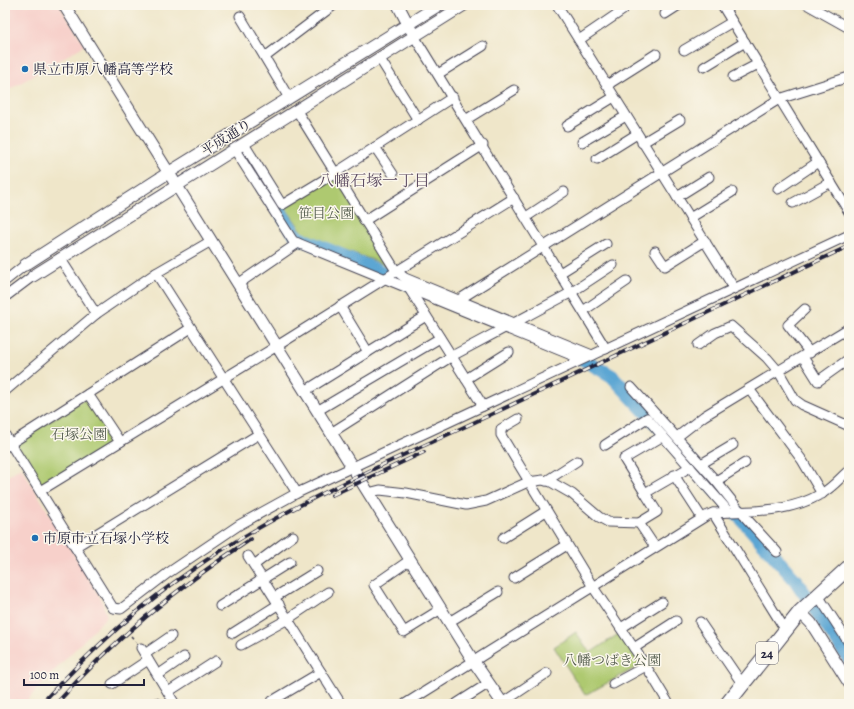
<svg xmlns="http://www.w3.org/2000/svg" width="854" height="709" viewBox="0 0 854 709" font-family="Alegreya,'Noto Serif JP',serif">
	<rect width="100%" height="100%" fill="#fbf7ec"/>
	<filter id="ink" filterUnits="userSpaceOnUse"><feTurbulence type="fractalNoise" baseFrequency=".025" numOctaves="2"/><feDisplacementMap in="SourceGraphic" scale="8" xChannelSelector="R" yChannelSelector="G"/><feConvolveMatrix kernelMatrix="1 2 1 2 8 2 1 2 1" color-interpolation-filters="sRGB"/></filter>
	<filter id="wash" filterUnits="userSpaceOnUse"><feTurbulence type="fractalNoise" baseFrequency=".012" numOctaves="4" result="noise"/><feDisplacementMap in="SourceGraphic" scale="16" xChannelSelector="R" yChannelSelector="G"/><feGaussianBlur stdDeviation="0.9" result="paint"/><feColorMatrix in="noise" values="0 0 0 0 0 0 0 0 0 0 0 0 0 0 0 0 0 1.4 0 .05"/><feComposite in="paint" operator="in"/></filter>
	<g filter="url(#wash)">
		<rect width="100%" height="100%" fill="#efe6c9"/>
		<!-- built -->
		<g fill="#f7d0ca">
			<path d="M5 5H59L85 45 5 92Z"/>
			<path d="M21 467 101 599 107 616 36 690 25 704H5V478Z"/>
		</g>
		<!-- green -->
		<g fill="#aec96f" stroke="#687655">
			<path d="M335 176 391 267 305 235 284 206Z"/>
			<path d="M88 397 117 441 41 488 13 444Z"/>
			<path d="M576 632 590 653 620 633 641 665 585 695 554 647Z"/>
		</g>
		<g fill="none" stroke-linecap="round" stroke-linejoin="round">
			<!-- river -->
			<g stroke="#5ba6d3" stroke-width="14">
				<path d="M262 185 297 237 417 287"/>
				<path d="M571 352 612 376 693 463 796 581 849 659"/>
			</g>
		</g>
	</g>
	<g filter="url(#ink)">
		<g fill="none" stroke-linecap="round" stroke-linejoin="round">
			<defs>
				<g id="minor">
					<path d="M557 5 734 288"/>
					<path d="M722 5 849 212"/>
					<path d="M808 5 849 28"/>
					<path d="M665 14 679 5"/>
					<path d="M240 16 289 98"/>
					<path d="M414 36 606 349"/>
					<path d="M579 40 623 10"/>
					<path d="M684 50 732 22"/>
					<path d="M265 57 334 5"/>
					<path d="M380 59 418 120"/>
					<path d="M704 67 745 42"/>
					<path d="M438 74 483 46"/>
					<path d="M733 77 758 64"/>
					<path d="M607 85 656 54"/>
					<path d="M297 111 396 271 405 278 592 355"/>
					<path d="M467 119 514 90"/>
					<path d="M567 126 614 97"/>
					<path d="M582 142 626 116"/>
					<path d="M642 143 680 120"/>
					<path d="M244 144 282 205 335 173 453 97"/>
					<path d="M375 147 393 174"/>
					<path d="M235 150 293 241 581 359"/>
					<path d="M597 159 637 134"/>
					<path d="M778 189 818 162"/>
					<path d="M677 197 709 177"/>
					<path d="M793 203 831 182"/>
					<path d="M526 217 564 192"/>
					<path d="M690 218 732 192"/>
					<path d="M364 221 483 145"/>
					<path d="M655 251 665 266 705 241"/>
					<path d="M60 258 96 314"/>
					<path d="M156 273 297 493"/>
					<path d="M560 273 606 244"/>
					<path d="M5 281 25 265"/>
					<path d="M238 284 298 243"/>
					<path d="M410 290 483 406"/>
					<path d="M5 297 33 276"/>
					<path d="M460 299 779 99 849 77"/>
					<path d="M340 306 368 352"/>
					<path d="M805 309 788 325 810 353"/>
					<path d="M583 311 627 281"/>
					<path d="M698 345 715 333 731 326 767 358 779 372 795 400 802 405 849 426"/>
					<path d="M803 357 818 381 846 361"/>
					<path d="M466 379 509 352"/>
					<path d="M631 387 716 481 740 511"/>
					<path d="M749 389 802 460 822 494"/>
					<path d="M5 391 96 314 156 273 211 241"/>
					<path d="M305 391 426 316"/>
					<path d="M88 394 120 442"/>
					<path d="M317 411 440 338"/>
					<path d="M518 419 501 429V435L593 587 646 666 669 704"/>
					<path d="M331 433 452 356 572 292 613 265"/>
					<path d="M5 435 113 608 121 609 168 573 239 525 297 493 849 235"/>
					<path d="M677 437 704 416 849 328"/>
					<path d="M605 445 647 418 729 512"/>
					<path d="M5 447 191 328"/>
					<path d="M701 464 733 445"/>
					<path d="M674 475 702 518"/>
					<path d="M546 481 577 461"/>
					<path d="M716 481 745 463"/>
					<path d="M40 491 277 346 514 198"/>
					<path d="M368 493 380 490 406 493 466 505 486 501 528 482 543 480 551 482 572 494 599 517 608 522 639 523 657 512 645 493 690 467"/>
					<path d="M645 493 624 459 663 436"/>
					<path d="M742 511 746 518 777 552"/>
					<path d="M713 513 781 623 786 628"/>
					<path d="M639 523 655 547"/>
					<path d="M503 538 546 511"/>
					<path d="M75 547 259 434"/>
					<path d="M248 556 341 704"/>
					<path d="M410 560 374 585 404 632 441 609"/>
					<path d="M254 565 293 536"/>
					<path d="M514 578 567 545"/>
					<path d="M817 594 849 643"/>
					<path d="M275 597 317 571"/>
					<path d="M220 606 290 562"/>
					<path d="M449 622 498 592"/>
					<path d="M700 622 743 685"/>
					<path d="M621 628 662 602"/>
					<path d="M233 633 279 604"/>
					<path d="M241 645 288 619 328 592"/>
					<path d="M141 648 175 704"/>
					<path d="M634 648 676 621"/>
					<path d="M145 654 171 636"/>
					<path d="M158 675 184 657"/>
					<path d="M112 684 148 660"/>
					<path d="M613 684 646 666"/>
					<path d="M168 692 216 661"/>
					<path d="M502 703 547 673"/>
					<path d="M155 704 156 703"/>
					<path d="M274 704 272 701 321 672"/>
					<path d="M405 704 706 516 713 513C752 510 786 514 821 494 832 488 840 478 849 470"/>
					<path d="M456 704 489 683"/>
				</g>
				<g id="tertiary">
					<path d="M64 5 474 662 503 704"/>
					<path d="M398 5 411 30"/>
					<path d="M25 265 168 173 439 5"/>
					<path d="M33 276 464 5"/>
					<path d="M800 612 811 623 849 683"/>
				</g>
				<path id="primary" d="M727 704 800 612 849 567"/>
			</defs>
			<!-- minor casing -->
			<use href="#minor" stroke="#413f50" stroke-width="11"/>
			<!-- tertiary casing -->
			<use href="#tertiary" stroke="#413f50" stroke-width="13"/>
			<!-- primary casing -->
			<use href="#primary" stroke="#413f50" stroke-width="16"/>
			<!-- path -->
			<path stroke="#413f50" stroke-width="1.5" stroke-dasharray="3 3" stroke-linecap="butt" d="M131 636 136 642"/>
			<!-- minor -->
			<use href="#minor" stroke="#fff" stroke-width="9"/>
			<!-- tertiary -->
			<use href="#tertiary" stroke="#fff" stroke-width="11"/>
			<!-- primary -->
			<use href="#primary" stroke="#fff" stroke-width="14"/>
			<defs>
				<g id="rail">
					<path d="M332 495 424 452"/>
					<path d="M41 704C87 654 136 608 192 570 285 505 390 462 492 414 611 358 730 302 849 246"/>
					<path d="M56 704C113 640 179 586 251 539"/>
				</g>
			</defs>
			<!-- rail casing -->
			<use href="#rail" stroke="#22223b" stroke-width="4"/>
			<!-- rail -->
			<use href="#rail" stroke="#fbf7ec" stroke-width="2.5" stroke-dasharray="8" stroke-linecap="butt"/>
		</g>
	</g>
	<!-- markers -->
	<g fill="#1f6fb2" stroke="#fbf7ec" stroke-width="1.5">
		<circle cx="25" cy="69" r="4"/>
		<circle cx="35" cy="538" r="4"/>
	</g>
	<g text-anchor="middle" stroke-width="3" stroke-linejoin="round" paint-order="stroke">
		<!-- shield labels -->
		<rect fill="#fbf7ec" stroke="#636270" stroke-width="1" x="756" y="642" width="22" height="22" rx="3"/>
		<g font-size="13" font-weight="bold" fill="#22223b">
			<text x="767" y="658">24</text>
		</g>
		<!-- poi labels -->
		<g font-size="14" fill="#22223b" stroke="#fbf7ec" text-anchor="start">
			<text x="33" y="74">県立市原八幡高等学校</text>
			<text x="43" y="543">市原市立石塚小学校</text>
		</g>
		<!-- street labels -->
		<g font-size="14" fill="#22223b" stroke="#fbf7ec">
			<text transform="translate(226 137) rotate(-32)" y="5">平成通り</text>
		</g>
		<!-- park labels -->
		<g font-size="14" fill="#535c4d" stroke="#fbf7ec">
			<text x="326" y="218">笹目公園</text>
			<text x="79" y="439">石塚公園</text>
			<text x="612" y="665">八幡つばき公園</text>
		</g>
		<!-- quarter labels -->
		<g font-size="16" fill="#5e4d63" stroke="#fbf7ec">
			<text x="374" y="186">八幡石塚一丁目</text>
		</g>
	</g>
	<!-- margin -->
	<rect width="854" height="709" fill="none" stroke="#fbf7ec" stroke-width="20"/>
	<!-- scale -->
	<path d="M24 679v6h120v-6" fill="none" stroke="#22223b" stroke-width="2"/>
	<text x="30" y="679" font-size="12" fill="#22223b" stroke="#fbf7ec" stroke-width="3" paint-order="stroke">100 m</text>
</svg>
